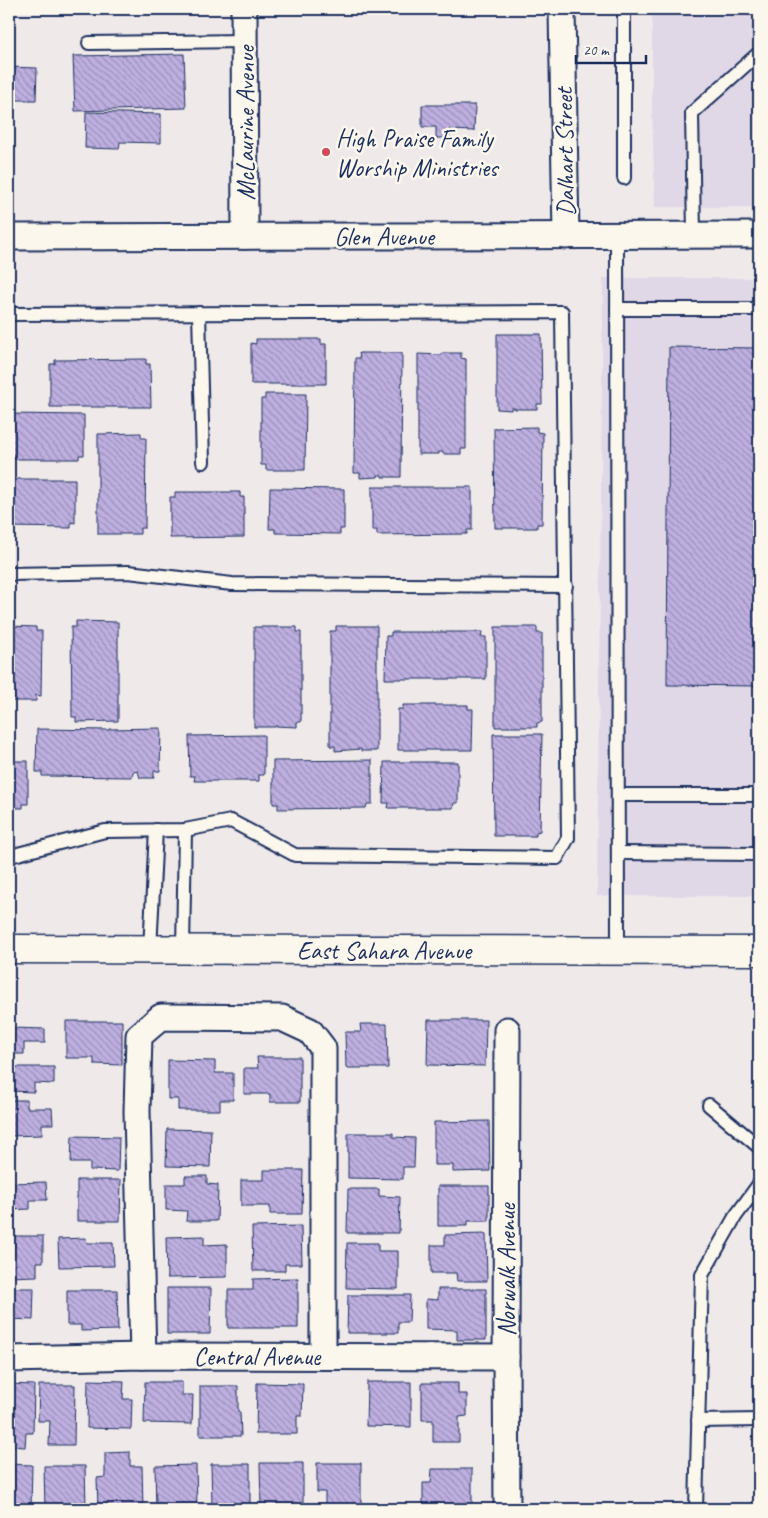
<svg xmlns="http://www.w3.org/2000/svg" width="768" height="1518" viewBox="0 0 768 1518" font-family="Caveat,sans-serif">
	<defs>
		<pattern id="building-back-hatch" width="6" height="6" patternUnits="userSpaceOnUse" patternTransform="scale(1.25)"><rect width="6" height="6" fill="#beafe0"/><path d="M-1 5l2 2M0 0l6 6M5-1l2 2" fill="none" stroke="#9a8fb9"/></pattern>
	</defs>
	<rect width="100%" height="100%" fill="#efe9ea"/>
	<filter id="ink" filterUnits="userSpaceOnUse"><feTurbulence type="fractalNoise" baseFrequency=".02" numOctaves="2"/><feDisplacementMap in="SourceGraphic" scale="10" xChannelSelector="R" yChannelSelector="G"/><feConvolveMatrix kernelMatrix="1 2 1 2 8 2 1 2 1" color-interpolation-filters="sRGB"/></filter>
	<g filter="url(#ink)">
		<!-- built -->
		<g fill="#e0d8e7">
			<path d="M652 9H759V207H655L652 107Z"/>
			<path d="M603 278H759V896H597Z"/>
		</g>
		<!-- building -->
		<g fill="url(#building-back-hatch)" stroke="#1b2f5e">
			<path d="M184 54 186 108 75 111 73 56Z"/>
			<path d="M9 67 37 68 36 100H9Z"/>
			<path d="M422 105H475L474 131 450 130V138H436V127H422Z"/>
			<path d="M86 112 161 114V143L120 142 119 149 85 148Z"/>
			<path d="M497 334H541L542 404H537V409H515V408H511V410L497 409Z"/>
			<path d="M256 339H321V344H326V384H251V343L256 344Z"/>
			<path d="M669 347 759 348V686L667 685Z"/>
			<path d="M359 353H402L401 477H382V475H378V477L360 478V473H354L355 358H360Z"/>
			<path d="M442 353H461V358L466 359V449H461V454H443V452H439V454H418V354L442 355Z"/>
			<path d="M146 359V364H150L151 407H50V364H55V360Z"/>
			<path d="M265 394H306L305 470H266V465H261V399H265Z"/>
			<path d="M9 414 84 415V455H79V459H14V454H9Z"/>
			<path d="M537 427V432L543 433 542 524H537V528H495L494 428Z"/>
			<path d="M141 433V438H146L145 528H140V534H98V434Z"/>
			<path d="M9 479H75V523L71 522V528L9 527Z"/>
			<path d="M372 487H472V530H467V534L377 535V530H372Z"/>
			<path d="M270 488 344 489V529H340V534L275 533V529H269Z"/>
			<path d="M175 492H240V497H244V537L170 538V497H175Z"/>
			<path d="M76 621 118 622V721L76 722V717H72L71 627H76Z"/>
			<path d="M9 626 36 627V631H42L41 696 36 695V701H9Z"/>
			<path d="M336 626H377V751H361V749L335 751V746H330V631H336Z"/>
			<path d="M254 627H297V632H301V722H297V727L275 726V727H254Z"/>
			<path d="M495 627H537V633H542V722L537 723V727H495Z"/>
			<path d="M391 632H482L481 637H486V679H385L386 636H391Z"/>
			<path d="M403 705H468V709H473L472 750H398V709H403Z"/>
			<path d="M161 728 160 771H154V778H140L138 771 133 772 132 777 42 776V772H36L37 729 109 730V729Z"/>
			<path d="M493 734H542L540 831 536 832V836H494Z"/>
			<path d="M264 735V775H259V781H194L195 776H190L189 736Z"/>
			<path d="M372 760V804H367L366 808 278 809V804H273V761Z"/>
			<path d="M9 761H28V804H23V808H9Z"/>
			<path d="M384 762H458V803H454L453 808H388L389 803H383Z"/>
			<path d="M428 1020H486L485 1066 427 1065Z"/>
			<path d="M66 1021H122V1065L94 1064V1058H66Z"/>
			<path d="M9 1023H12V1028L45 1029V1043H24V1054H9Z"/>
			<path d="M360 1024H387L388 1068H346L345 1032H361Z"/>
			<path d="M257 1057H300V1102H270V1094H244V1068H258Z"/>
			<path d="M168 1060 215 1061V1073H233V1100H220V1110H178V1099H168Z"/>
			<path d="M9 1067H54V1084L34 1083V1092L9 1091Z"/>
			<path d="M9 1100H27V1108H52L53 1124H42V1135L9 1136Z"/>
			<path d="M489 1121 490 1171 453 1172V1165H434V1122Z"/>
			<path d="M167 1129 211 1130 210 1167 166 1166Z"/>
			<path d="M348 1133H393V1137L415 1138 414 1167H403V1179L348 1178Z"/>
			<path d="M72 1136 119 1137 118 1171 90 1170V1163H71Z"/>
			<path d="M264 1170H303L302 1214H270V1206H241V1180H264Z"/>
			<path d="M185 1176H207V1184L218 1185 217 1221H186L187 1211 166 1210V1184H185Z"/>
			<path d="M77 1180H121L120 1221H77Z"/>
			<path d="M46 1182 47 1200H30V1209L9 1210V1183Z"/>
			<path d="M438 1186H489V1221H468V1226H438Z"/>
			<path d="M348 1189H379V1196L400 1197 399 1233H347Z"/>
			<path d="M301 1226 302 1264H285V1271H253L252 1227Z"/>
			<path d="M9 1231H14V1236H43V1262H37V1276L9 1277Z"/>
			<path d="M486 1234 487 1281H457L456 1273H431V1245H445V1235Z"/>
			<path d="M204 1236V1245L227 1244V1277L167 1278 166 1237Z"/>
			<path d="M86 1238 87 1243H113L114 1266 59 1267 58 1239Z"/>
			<path d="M347 1243H378V1251H398V1289L346 1288Z"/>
			<path d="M298 1278V1328H228V1290H253V1279Z"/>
			<path d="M9 1288H34L33 1320 9 1319Z"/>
			<path d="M167 1288H211L210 1334H167Z"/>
			<path d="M438 1289H486V1340H457V1330L426 1329V1299L438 1300Z"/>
			<path d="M67 1290H117L118 1330 81 1331V1325H67Z"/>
			<path d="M348 1295H410L409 1322H398V1333H347Z"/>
			<path d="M88 1380 124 1381 123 1399H132L131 1429 87 1428Z"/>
			<path d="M145 1382H182V1395H193L192 1424 144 1423Z"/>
			<path d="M367 1382H411V1427L366 1426Z"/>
			<path d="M257 1383 303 1384 302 1416H297V1434H256Z"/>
			<path d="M422 1383H458V1394H467V1416L459 1417V1442H433V1420H422Z"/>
			<path d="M9 1384 34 1385 33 1433H26L25 1447 9 1446Z"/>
			<path d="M39 1385H75L74 1445H49L50 1421H38Z"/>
			<path d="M200 1386H238V1412H240L241 1436H200Z"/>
			<path d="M130 1452V1466H142L143 1509H98L97 1478 105 1477V1453Z"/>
			<path d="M260 1463H303V1508L261 1509Z"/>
			<path d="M317 1463H361V1506H325V1492H317Z"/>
			<path d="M9 1464 32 1465 31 1508H9Z"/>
			<path d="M211 1464H250V1506H212Z"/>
			<path d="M196 1465 197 1509H156L155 1466Z"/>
			<path d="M44 1466H85L86 1509H45Z"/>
			<path d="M432 1469H472V1509H423V1483H431Z"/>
		</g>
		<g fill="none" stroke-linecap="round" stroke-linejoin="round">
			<defs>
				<g id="service">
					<path d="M89 43 245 41"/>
					<path d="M624 178V9"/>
					<path d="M694 235 692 113 759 53"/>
					<path d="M617 236 618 951"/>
					<path d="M617 309H759"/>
					<path d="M199 313 203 462"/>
					<path d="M9 314 562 312 568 838 557 858 295 855 231 821 185 830 105 831 14 855H9"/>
					<path d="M9 574 128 572 232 584 566 586"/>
					<path d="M618 795H759"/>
					<path d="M618 853 759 854"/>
					<path d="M150 950 156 830"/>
					<path d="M183 950 185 830"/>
					<path d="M709 1105 759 1147"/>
					<path d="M698 1421 759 1420"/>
					<path d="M696 1509 702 1275 735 1217 759 1184"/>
				</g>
				<g id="minor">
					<path d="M244 9 245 236"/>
					<path d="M562 9 566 236"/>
					<path d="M9 237 759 235"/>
					<path d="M507 1030 506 1357 507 1509"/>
					<path d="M143 1356 137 1111 139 1036 161 1017 282 1018 310 1031 323 1048V1355"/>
					<path d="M9 1359 143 1356 506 1357"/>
				</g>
				<path id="primary" d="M9 949 759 951"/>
			</defs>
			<!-- service casing -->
			<use href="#service" stroke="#1b2f5e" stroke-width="16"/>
			<!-- minor casing -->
			<use href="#minor" stroke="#1b2f5e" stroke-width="29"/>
			<!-- primary casing -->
			<use href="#primary" stroke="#1b2f5e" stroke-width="31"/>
			<!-- service -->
			<use href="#service" stroke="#fbf7ec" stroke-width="12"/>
			<!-- minor -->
			<use href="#minor" stroke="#fbf7ec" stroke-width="25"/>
			<!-- primary -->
			<use href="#primary" stroke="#fbf7ec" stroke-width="28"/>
		</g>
	</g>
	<!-- markers -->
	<circle fill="#d1495b" stroke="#fbf7ec" stroke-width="2" cx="326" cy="152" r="5"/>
	<g text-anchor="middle" stroke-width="5" stroke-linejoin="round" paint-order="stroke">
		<!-- street labels -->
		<g font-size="25" fill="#1b2f5e" stroke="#fbf7ec">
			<text transform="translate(245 123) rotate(-90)" y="9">McLaurine Avenue</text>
			<text transform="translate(564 152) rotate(-91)" y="9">Dalhart Street</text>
			<text x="384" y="245">Glen Avenue</text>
			<text x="384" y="959">East Sahara Avenue</text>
			<text transform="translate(506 1270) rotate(-90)" y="9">Norwalk Avenue</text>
			<text x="257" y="1365">Central Avenue</text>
		</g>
		<!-- poi labels -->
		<g font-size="25" fill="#1b2f5e" stroke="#fbf7ec" text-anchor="start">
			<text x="336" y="147">High Praise Family<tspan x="336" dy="29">Worship Ministries</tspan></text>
		</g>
	</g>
	<!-- margin -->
	<rect width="768" height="1518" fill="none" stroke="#fbf7ec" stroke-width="30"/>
	<rect x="15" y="15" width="738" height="1488" fill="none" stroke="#1b2f5e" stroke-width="2" filter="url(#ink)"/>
	<!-- scale -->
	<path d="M576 55v8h70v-8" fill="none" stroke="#1b2f5e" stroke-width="2.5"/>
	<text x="583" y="55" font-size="15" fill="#1b2f5e" stroke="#fbf7ec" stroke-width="4" paint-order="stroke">20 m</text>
</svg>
